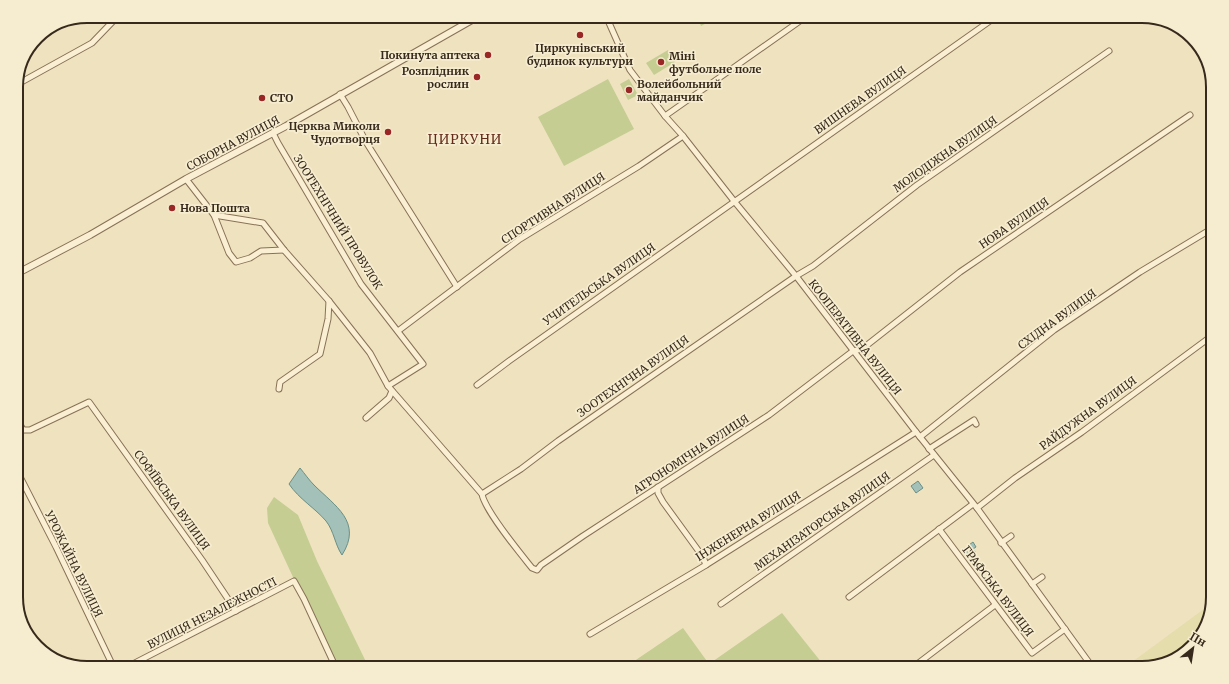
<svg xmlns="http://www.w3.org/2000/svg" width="1229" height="684" viewBox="0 0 1229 684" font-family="Merriweather,serif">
	<rect width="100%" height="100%" fill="#efe2bf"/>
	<!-- farmland -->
	<path fill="#e5ddac" d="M1212 603 1204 632 1178 658 1142 668H1124Z"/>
	<!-- green -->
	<g fill="#c5cd93">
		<path d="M697 16H720L701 26Z"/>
		<path d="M668 50 675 62 654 75 646 63Z"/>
		<path d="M608 79 634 129 564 166 538 117Z"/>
		<path d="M629 79 638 95 628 100 620 84Z"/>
		<path d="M274 497 298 515 317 561 369 668H335L268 523 267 508Z"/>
		<path d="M782 613 826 668H624L683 628 709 664Z"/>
	</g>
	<!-- water -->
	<g fill="#a3c1b8" stroke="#6a8f86">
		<path d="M300 468C305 474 309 480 314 485 335 506 363 522 342 555 335 545 334 531 326 521 315 508 299 499 289 484Z"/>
		<path d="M918 481 923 488 916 493 911 486Z"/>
		<path d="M973 542 976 547 973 549 976 552 971 555 969 553 966 555 962 550Z"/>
	</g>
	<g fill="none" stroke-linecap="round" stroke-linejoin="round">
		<defs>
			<g id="minor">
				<path d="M606 16 630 70 665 116 683 136 734 201 796 276 916 432 977 508 1093 668"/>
				<path d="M16 85 92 43 118 16"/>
				<path d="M340 94 348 107 366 142 457 287"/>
				<path d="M665 116 807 16"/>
				<path d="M273 133 278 143 361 284 423 364 388 386 482 494C485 511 520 553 532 568L537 570 541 565 583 536 769 415 853 351 862 349 960 272 1190 115"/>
				<path d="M186 179 214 215 263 223 284 250 329 301 370 353 388 386"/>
				<path d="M214 215 229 253 236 262 250 258 261 251 284 250"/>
				<path d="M398 331 520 239 639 166 683 136"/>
				<path d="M477 385 509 361 997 16"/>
				<path d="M279 389 280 382 320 354 328 319 329 301"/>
				<path d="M16 417 23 430"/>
				<path d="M366 418 389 398 392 391"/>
				<path d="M16 434 23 430H30L89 402 202 560 236 611"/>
				<path d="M920 437 1054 330 1140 272 1213 228"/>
				<path d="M929 449 974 420 976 424"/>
				<path d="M16 469 56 547 112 664 111 668"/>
				<path d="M658 487V493L663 502 703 557 706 565"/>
				<path d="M482 494 521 469 558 441 796 276 813 266 917 185 1109 51"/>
				<path d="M977 508 1015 478 1082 432 1213 335"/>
				<path d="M939 529 1032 653 1065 629"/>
				<path d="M1001 543 1011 536"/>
				<path d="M1032 584 1042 577"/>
				<path d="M849 597 973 504"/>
				<path d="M721 604 934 455"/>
				<path d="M590 634 706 565 916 432"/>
				<path d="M125 668 294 581 304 599 336 668"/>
				<path d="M912 668 995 605"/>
			</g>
			<path id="tertiary" d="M16 274 90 235 186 179 286 126 479 16"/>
		</defs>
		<!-- minor casing -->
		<use href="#minor" stroke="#887257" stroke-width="7"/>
		<!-- tertiary casing -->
		<use href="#tertiary" stroke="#887257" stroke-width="8"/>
		<!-- minor -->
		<use href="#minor" stroke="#faefd3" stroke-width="5"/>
		<!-- tertiary -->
		<use href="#tertiary" stroke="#faefd3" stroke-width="6"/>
	</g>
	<!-- markers -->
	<g fill="#992725" stroke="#f6eccf" stroke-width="1.5">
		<circle cx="580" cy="35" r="4"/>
		<circle cx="488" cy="55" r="4"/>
		<circle cx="661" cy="62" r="4"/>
		<circle cx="477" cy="77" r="4"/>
		<circle cx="629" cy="90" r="4"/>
		<circle cx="262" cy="98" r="4"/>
		<circle cx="388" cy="132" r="4"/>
		<circle cx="172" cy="208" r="4"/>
	</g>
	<g text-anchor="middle" stroke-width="3.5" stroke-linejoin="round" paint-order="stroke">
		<!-- poi labels -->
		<g font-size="11" font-weight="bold" fill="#372a1c" stroke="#f6eccf" text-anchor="start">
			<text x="580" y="52" text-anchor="middle">Циркунівський<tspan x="580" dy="13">будинок культури</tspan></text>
			<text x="480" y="59" text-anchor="end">Покинута аптека</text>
			<text x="669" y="60">Міні<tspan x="669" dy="13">футбольне поле</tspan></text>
			<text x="469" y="75" text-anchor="end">Розплідник<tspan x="469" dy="13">рослин</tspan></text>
			<text x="637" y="88">Волейбольний<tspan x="637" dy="13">майданчик</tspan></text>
			<text x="270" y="102">СТО</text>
			<text x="380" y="130" text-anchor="end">Церква Миколи<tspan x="380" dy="13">Чудотворця</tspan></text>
			<text x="180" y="212">Нова Пошта</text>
		</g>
		<!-- street labels -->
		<g font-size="11" fill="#372a1c" stroke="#f6eccf">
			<text transform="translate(860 100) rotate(-35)" y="4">ВИШНЕВА ВУЛИЦЯ</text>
			<text transform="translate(233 143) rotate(-28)" y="4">СОБОРНА ВУЛИЦЯ</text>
			<text transform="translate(945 154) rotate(-35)" y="4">МОЛОДІЖНА ВУЛИЦЯ</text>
			<text transform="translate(553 208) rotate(-33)" y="4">СПОРТИВНА ВУЛИЦЯ</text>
			<text transform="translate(338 222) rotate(58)" y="4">ЗООТЕХНІЧНИЙ ПРОВУЛОК</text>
			<text transform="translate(1014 223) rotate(-34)" y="4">НОВА ВУЛИЦЯ</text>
			<text transform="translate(599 284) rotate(-35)" y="4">УЧИТЕЛЬСЬКА ВУЛИЦЯ</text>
			<text transform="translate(1057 319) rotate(-36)" y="4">СХІДНА ВУЛИЦЯ</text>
			<text transform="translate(855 337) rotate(52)" y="4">КООПЕРАТИВНА ВУЛИЦЯ</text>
			<text transform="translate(633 376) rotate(-35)" y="4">ЗООТЕХНІЧНА ВУЛИЦЯ</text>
			<text transform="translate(1088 413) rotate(-36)" y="4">РАЙДУЖНА ВУЛИЦЯ</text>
			<text transform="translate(691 454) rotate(-33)" y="4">АГРОНОМІЧНА ВУЛИЦЯ</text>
			<text transform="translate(172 500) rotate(54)" y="4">СОФІЇВСЬКА ВУЛИЦЯ</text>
			<text transform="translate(822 521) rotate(-35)" y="4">МЕХАНІЗАТОРСЬКА ВУЛИЦЯ</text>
			<text transform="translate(748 526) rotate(-32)" y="4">ІНЖЕНЕРНА ВУЛИЦЯ</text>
			<text transform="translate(74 564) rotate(64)" y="4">УРОЖАЙНА ВУЛИЦЯ</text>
			<text transform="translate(998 591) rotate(53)" y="4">ГРАФСЬКА ВУЛИЦЯ</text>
			<text transform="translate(212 613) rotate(-27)" y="4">ВУЛИЦЯ НЕЗАЛЕЖНОСТІ</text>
		</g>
		<!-- quarter labels -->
		<g font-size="13" letter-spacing="1" fill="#652b1a" stroke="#f6eccf">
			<text x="465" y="144">ЦИРКУНИ</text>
		</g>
	</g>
	<!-- crop -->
	<path d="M0 0H1229V684H0ZM87 23H1142A64 64 0 0 1 1206 87V597A64 64 0 0 1 1142 661H87A64 64 0 0 1 23 597V87A64 64 0 0 1 87 23Z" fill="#f6eccf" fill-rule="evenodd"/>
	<path fill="none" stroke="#372a1c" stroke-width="2" d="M87 23H1142A64 64 0 0 1 1206 87V597A64 64 0 0 1 1142 661H87A64 64 0 0 1 23 597V87A64 64 0 0 1 87 23Z"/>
	<!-- north arrow -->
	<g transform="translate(1193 648) rotate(30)" stroke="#f6eccf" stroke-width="3" paint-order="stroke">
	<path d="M0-3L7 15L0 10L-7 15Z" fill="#372a1c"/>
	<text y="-6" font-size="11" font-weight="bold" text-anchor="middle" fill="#372a1c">Пн</text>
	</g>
</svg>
